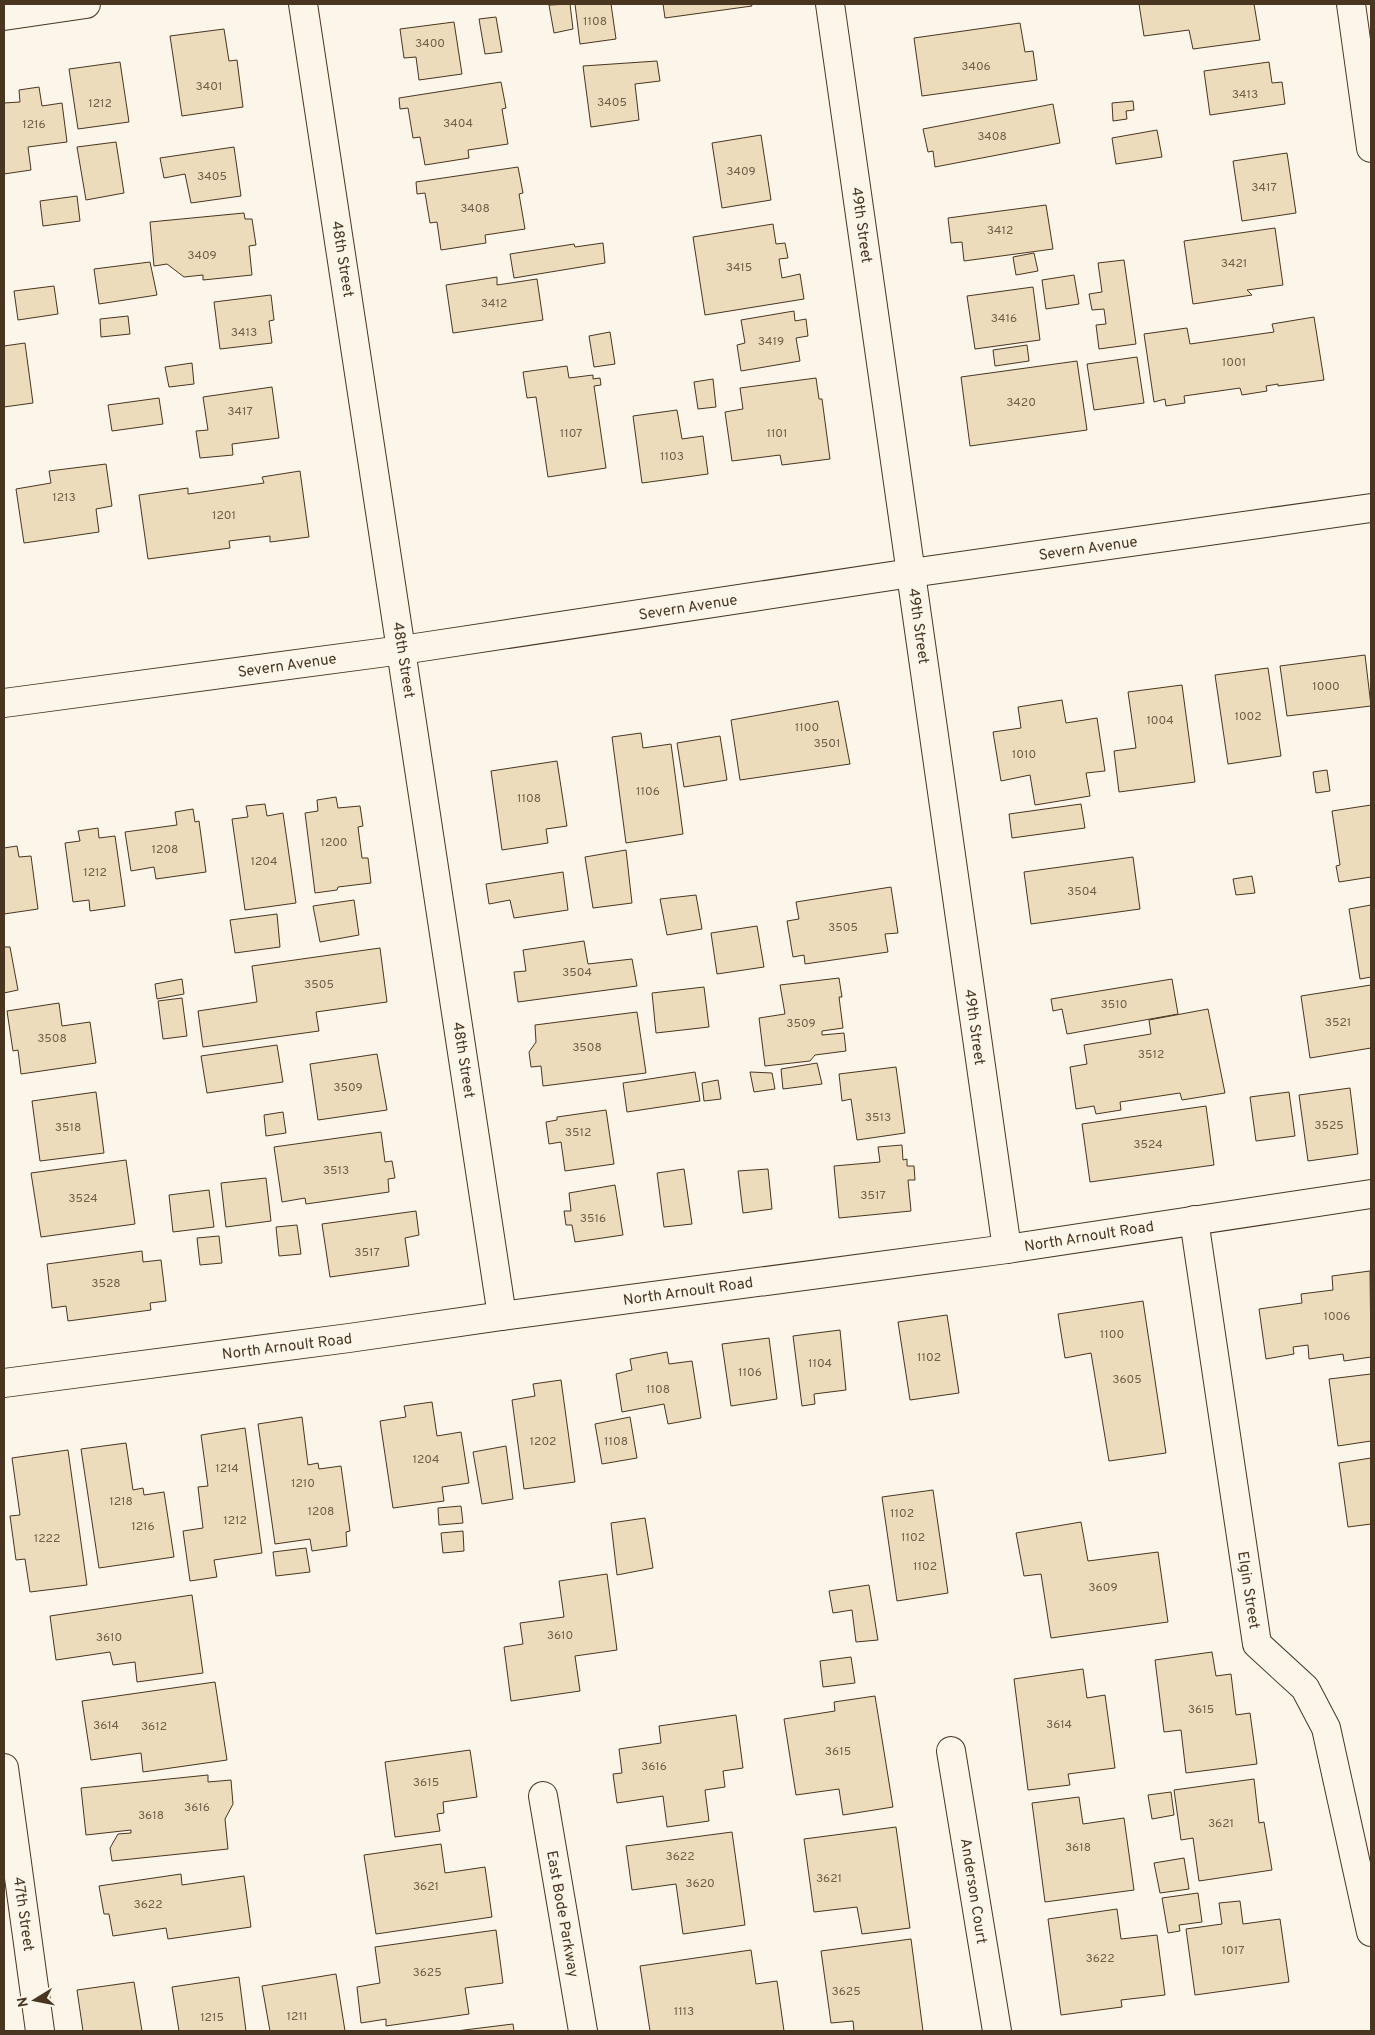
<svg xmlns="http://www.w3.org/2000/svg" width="1375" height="2035" viewBox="0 0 1375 2035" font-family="Overpass,sans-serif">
	<rect width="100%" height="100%" fill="#fbf6e9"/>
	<!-- building -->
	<g fill="#ecdcbc" stroke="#4a3520">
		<path d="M570 4 573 29 554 33 549 5Z"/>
		<path d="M575 4H611L616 39 580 44Z"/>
		<path d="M663 4H751L752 6 665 18Z"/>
		<path d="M1139 4H1254L1260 40 1193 49 1189 30 1144 36Z"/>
		<path d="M496 17 502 52 485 54 479 19Z"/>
		<path d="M454 22 462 74 419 80 416 57 404 58 400 29Z"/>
		<path d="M1020 23 1025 52 1033 51 1037 80 922 96 914 38Z"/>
		<path d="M224 29 229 61 237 60 243 107 182 116 170 36Z"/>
		<path d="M657 61 660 81 635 84 639 120 591 127 583 66Z"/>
		<path d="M120 62 129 122 78 129 69 69Z"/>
		<path d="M1269 62 1272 83 1282 82 1285 104 1210 115 1204 71Z"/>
		<path d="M501 82 506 108 502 109 508 144 468 150 469 158 425 165 420 137 413 138 408 108 400 109 399 98Z"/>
		<path d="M39 87 42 106 62 103 67 142 28 147 31 170 4 174V103L20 102 19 90Z"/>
		<path d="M1133 101 1134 110 1126 111 1127 119 1113 121 1112 103Z"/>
		<path d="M1053 104 1060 143 935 167 933 151 928 152 923 129Z"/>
		<path d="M1157 130 1162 157 1116 164 1112 138Z"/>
		<path d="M761 135 771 200 722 208 712 143Z"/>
		<path d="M116 142 124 193 86 200 77 147Z"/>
		<path d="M234 147 241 196 191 203 185 174 164 178 160 158Z"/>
		<path d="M1287 153 1296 213 1242 221 1233 161Z"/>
		<path d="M518 167 523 193 519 194 525 229 485 235 486 243 441 250 437 222 430 223 425 193 417 194 416 182Z"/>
		<path d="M77 196 80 221 43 226 40 201Z"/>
		<path d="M1046 205 1053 249 964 261 962 242 951 243 948 218Z"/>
		<path d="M244 213 245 219H252L256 245 249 246 252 275 203 280V275L184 277 167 264 154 266 150 222Z"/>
		<path d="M773 224 776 244 785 243 788 258 779 259 782 278 800 274 804 299 705 315 693 237Z"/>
		<path d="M1275 228 1283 285 1247 290 1252 295 1193 304 1184 241Z"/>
		<path d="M603 243 605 263 514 278 510 254 574 244 575 247Z"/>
		<path d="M1034 253 1038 271 1016 275 1013 257Z"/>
		<path d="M1124 260 1136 344 1099 349 1096 325 1106 324 1104 309 1092 310 1089 294 1102 292 1098 263Z"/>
		<path d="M150 262 157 295 99 304 94 269Z"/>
		<path d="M1074 275 1079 304 1046 309 1042 280Z"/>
		<path d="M497 277V285L537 279 543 320 453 333 446 285Z"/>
		<path d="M54 286 58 314 18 320 14 291Z"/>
		<path d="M1033 287 1040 340 975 349 967 296Z"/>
		<path d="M271 295 274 320 269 321 272 343 220 349 214 302Z"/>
		<path d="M794 311 795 321 806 319 808 336 796 338 800 361 741 371 737 345 745 343 741 320Z"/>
		<path d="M128 316 130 334 101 337 100 319Z"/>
		<path d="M1314 317 1324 380 1278 386V384L1266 386 1267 391 1242 395 1240 388 1184 396 1185 403 1166 406 1165 399 1154 402 1144 334 1187 328 1190 344 1274 332 1272 324Z"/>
		<path d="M610 332 615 364 594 367 589 336Z"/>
		<path d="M25 343 33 403 4 407V346Z"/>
		<path d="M1027 345 1029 361 995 366 993 350Z"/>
		<path d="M1137 357 1144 403 1094 410 1087 364Z"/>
		<path d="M1077 361 1087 430 970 446 961 377Z"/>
		<path d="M192 363 194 384 169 387 165 367Z"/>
		<path d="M567 366 569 378 593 375V379L600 378 601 385 594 386 606 468 548 477 536 397 527 398 523 372Z"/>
		<path d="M816 378 819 399H822L830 459 782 465 780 455 732 461 725 412 743 409 740 388Z"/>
		<path d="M713 379 716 407 698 409 694 382Z"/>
		<path d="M272 387 279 438 232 444 233 455 200 458 196 431 208 430 203 397Z"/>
		<path d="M159 398 163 424 112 431 108 405Z"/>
		<path d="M677 410 682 439 703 436 708 474 642 483 633 416Z"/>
		<path d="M106 464 112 506 96 509 99 532 24 543 16 489 51 483 49 471Z"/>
		<path d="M300 471 309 537 270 542V536L229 541 230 548 148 559 139 495 188 488V494L264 483 262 477Z"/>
		<path d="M1365 655 1371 706 1287 716 1280 666Z"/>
		<path d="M1268 668 1281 756 1228 764 1215 675Z"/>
		<path d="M1182 685 1195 782 1119 792 1114 751 1136 748 1128 692Z"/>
		<path d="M1062 700 1066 723 1097 718 1105 771 1086 773 1090 796 1035 805 1030 775 1001 781 993 732 1021 728 1018 707Z"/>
		<path d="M838 701 850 764 740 780 731 720Z"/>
		<path d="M641 733 643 748 671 744 683 834 626 843 612 737Z"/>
		<path d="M720 736 727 780 684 787 677 743Z"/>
		<path d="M557 761 567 826 546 829 548 843 502 850 491 771Z"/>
		<path d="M1327 770 1330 791 1316 793 1313 772Z"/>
		<path d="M336 797 338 808 360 806 363 826 358 827 362 858H368L371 883 338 887 337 890 315 893 305 813 318 811 317 800Z"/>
		<path d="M265 804 267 816 283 813 296 903 245 910 232 819 248 817 246 806Z"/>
		<path d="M1081 804 1085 828 1012 838 1009 814Z"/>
		<path d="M1371 805V877L1339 882 1336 866 1340 865 1332 811Z"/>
		<path d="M193 809 195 822 199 821 206 872 156 879 154 867 131 871 125 832 177 825 175 812Z"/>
		<path d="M98 828 99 838 115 836 125 906 90 911 89 900 73 902 65 843 80 841 78 831Z"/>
		<path d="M17 846 19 857 31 856 38 909 4 914V848Z"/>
		<path d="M626 850 632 903 593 908 585 857Z"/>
		<path d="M1133 857 1140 909 1031 924 1024 872Z"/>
		<path d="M563 872 568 910 514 918 510 900 489 904 486 884Z"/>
		<path d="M1252 876 1255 893 1236 895 1233 879Z"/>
		<path d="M891 887 898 933 885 934 888 952 805 964 804 955 793 957 787 921 799 919 796 902Z"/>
		<path d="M696 895 702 929 667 935 660 899Z"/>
		<path d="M354 900 359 935 320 942 313 906Z"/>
		<path d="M1371 905V977L1360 979 1349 909Z"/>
		<path d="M277 914 280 947 235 953 230 920Z"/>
		<path d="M757 926 764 967 717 974 711 933Z"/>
		<path d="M584 941 588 964 632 959 637 986 518 1002 514 972 526 971 523 950Z"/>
		<path d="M4 947H10L18 990 4 993Z"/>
		<path d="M380 948 387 1002 316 1012 319 1031 203 1047 198 1011 257 1002 252 966Z"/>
		<path d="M839 978 842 997H839L843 1028 822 1031V1035L844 1033 846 1051 815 1055 810 1061 765 1066 759 1018 785 1014 780 985Z"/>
		<path d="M182 979 184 994 157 999 155 984Z"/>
		<path d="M1172 979 1178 1014 1067 1034 1062 1009 1053 1011 1051 999Z"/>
		<path d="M1371 985V1048L1310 1058 1301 996Z"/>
		<path d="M704 987 709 1027 656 1033 652 993Z"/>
		<path d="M182 998 187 1036 163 1039 158 1001Z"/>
		<path d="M59 1003 62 1026 90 1022 96 1063 21 1074 18 1050 13 1051 7 1011Z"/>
		<path d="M1208 1009 1225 1093 1182 1100 1180 1093 1120 1102 1121 1110 1096 1114 1094 1106 1076 1109 1070 1067 1087 1064 1084 1045 1151 1034 1149 1020Z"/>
		<path d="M637 1012 646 1073 543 1086 541 1066 531 1067 529 1052 536 1042 535 1025Z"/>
		<path d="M277 1045 283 1082 207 1093 201 1056Z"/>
		<path d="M377 1054 387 1110 318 1120 310 1064Z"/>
		<path d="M817 1063 822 1084 783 1089 781 1069Z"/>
		<path d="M896 1067 905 1133 857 1140 851 1099 842 1101 839 1074Z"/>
		<path d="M695 1072 700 1101 627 1112 623 1083Z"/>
		<path d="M750 1072 772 1073 775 1089 754 1092Z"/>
		<path d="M718 1080 721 1099 704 1101 702 1083Z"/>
		<path d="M1350 1088 1358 1154 1308 1161 1299 1095Z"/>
		<path d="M96 1092 104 1153 40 1161 32 1101Z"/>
		<path d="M1289 1092 1295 1136 1256 1141 1250 1097Z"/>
		<path d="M1206 1106 1214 1165 1090 1182 1082 1124Z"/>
		<path d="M606 1110 614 1164 565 1171 561 1142 549 1144 546 1122 557 1120V1117Z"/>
		<path d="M283 1112 286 1133 266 1136 264 1115Z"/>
		<path d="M381 1132 385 1162 392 1161 395 1178 388 1179 389 1192 306 1204 305 1198 282 1202 274 1147Z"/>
		<path d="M902 1145 903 1160 907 1159V1166H914L915 1180H908L911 1211 839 1218 834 1166 880 1162 878 1147Z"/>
		<path d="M126 1160 135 1224 41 1237 31 1173Z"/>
		<path d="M684 1169 692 1224 664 1227 657 1173Z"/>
		<path d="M768 1169 772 1209 743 1213 738 1171Z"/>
		<path d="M266 1178 271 1221 226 1227 221 1183Z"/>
		<path d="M615 1185 623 1235 575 1242 572 1225H566L564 1211H571L569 1193Z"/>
		<path d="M209 1190 214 1227 173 1232 169 1195Z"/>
		<path d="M416 1211 419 1235 405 1238 409 1266 330 1277 322 1224Z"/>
		<path d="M297 1225 301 1254 279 1256 276 1227Z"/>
		<path d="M219 1236 222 1263 200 1265 197 1238Z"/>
		<path d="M142 1251 143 1262 161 1260 166 1301 150 1303 151 1310 68 1321 66 1306 52 1308 47 1264Z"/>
		<path d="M1370 1271 1371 1357 1344 1361 1343 1354 1309 1359 1308 1345 1293 1347 1294 1354 1266 1359 1259 1309 1302 1303 1301 1294 1333 1290 1332 1276Z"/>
		<path d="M1143 1301 1166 1453 1109 1461 1091 1353 1065 1358 1058 1314Z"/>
		<path d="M947 1315 959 1393 910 1400 898 1322Z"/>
		<path d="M840 1330 846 1390 814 1394 815 1404 802 1406 793 1336Z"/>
		<path d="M769 1338 777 1399 731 1406 722 1344Z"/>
		<path d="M667 1352 669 1364 692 1361 701 1418 668 1424 664 1404 622 1412 616 1374 632 1370 630 1359Z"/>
		<path d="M1371 1374V1441L1338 1446 1329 1379Z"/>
		<path d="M561 1380 575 1482 524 1489 512 1400 535 1396 533 1384Z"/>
		<path d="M432 1402 437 1436 461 1432 469 1483 442 1487 444 1501 393 1508 380 1421 406 1417 404 1406Z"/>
		<path d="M302 1417 308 1465 318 1463 319 1469 341 1466 350 1531 346 1532 347 1546 312 1551 310 1539 275 1544 258 1424Z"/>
		<path d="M630 1417 637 1458 602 1464 595 1424Z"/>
		<path d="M245 1428 262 1553 214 1560 217 1577 190 1581 183 1531 203 1528 198 1487 208 1486 201 1435Z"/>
		<path d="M126 1443 133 1490 143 1488 144 1495 164 1492 174 1557 99 1568 81 1449Z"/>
		<path d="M506 1446 513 1499 482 1504 473 1452Z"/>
		<path d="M68 1450 87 1585 30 1592 25 1559 16 1560 10 1516 20 1515 12 1458Z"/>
		<path d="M1371 1458V1524L1348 1527 1339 1463Z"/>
		<path d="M933 1490 948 1593 897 1601 882 1497Z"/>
		<path d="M461 1506 463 1523 439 1525 438 1508Z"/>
		<path d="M645 1518 653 1568 617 1575 611 1523Z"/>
		<path d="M1081 1522 1088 1561 1158 1552 1168 1622 1051 1638 1041 1574 1024 1576 1016 1533Z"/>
		<path d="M463 1531 464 1551 443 1553 441 1533Z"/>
		<path d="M306 1548 310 1572 276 1576 273 1552Z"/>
		<path d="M607 1574 617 1650 575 1656 580 1691 511 1701 504 1647 523 1644 520 1623 564 1617 559 1581Z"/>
		<path d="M869 1585 878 1640 856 1642 852 1610 833 1613 829 1591Z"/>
		<path d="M192 1595 203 1673 137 1682 135 1662 113 1665 110 1652 56 1660 50 1616Z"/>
		<path d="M1212 1652 1216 1676 1231 1674 1236 1715 1250 1713 1257 1764 1186 1773 1181 1730 1164 1732 1155 1660Z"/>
		<path d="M851 1657 855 1683 823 1687 820 1661Z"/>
		<path d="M1083 1669 1087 1698 1105 1695 1115 1768 1068 1774 1070 1785 1028 1790 1014 1679Z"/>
		<path d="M215 1682 227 1760 143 1772 141 1753 91 1760 82 1701Z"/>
		<path d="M875 1696 893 1807 843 1815 839 1789 796 1795 784 1719 835 1711 834 1702Z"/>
		<path d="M736 1715 743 1768 723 1771 725 1787 705 1790 709 1821 667 1827 663 1796 617 1803 613 1774 622 1773 619 1749 661 1743 659 1726Z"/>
		<path d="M470 1750 477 1797 443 1802 444 1813 437 1814 440 1831 395 1837 385 1762Z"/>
		<path d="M208 1775V1782L231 1780 233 1804 225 1819 228 1849 112 1861 110 1848 118 1834 131 1833V1830L86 1835 81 1788Z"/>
		<path d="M1254 1779 1259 1823 1264 1822 1272 1870 1199 1881 1193 1838 1181 1840 1174 1790Z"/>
		<path d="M1171 1792 1174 1815 1152 1819 1148 1795Z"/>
		<path d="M1079 1797 1083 1824 1124 1818 1134 1890 1045 1902 1032 1803Z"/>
		<path d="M896 1827 910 1928 862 1934 857 1907 814 1912 804 1839Z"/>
		<path d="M732 1832 745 1925 683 1934 676 1884 632 1890 626 1846Z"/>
		<path d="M441 1844 445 1873 485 1867 492 1917 376 1934 364 1855Z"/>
		<path d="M1184 1858 1189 1889 1160 1893 1154 1863Z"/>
		<path d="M181 1874 182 1885 244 1876 251 1927 168 1939 166 1928 113 1936 109 1914H104L99 1886Z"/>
		<path d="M1198 1893 1202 1922 1179 1925 1180 1931 1168 1933 1162 1898Z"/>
		<path d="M1240 1901 1243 1924 1280 1919 1289 1982 1195 1995 1186 1929 1222 1924 1219 1903Z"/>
		<path d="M1117 1909 1121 1939 1157 1935 1165 1995 1121 2000 1122 2007 1061 2015 1048 1919Z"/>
		<path d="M496 1930 503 1983 465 1988 469 2014 386 2026V2019L361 2023 357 1987 380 1983 375 1947Z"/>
		<path d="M911 1939 923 2031H854L853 2021 831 2023 821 1951Z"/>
		<path d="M751 1950 756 1984 777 1981 784 2031H650L640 1966Z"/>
		<path d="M336 1974 345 2031H270L262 1986Z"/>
		<path d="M239 1977 246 2031H179L172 1987Z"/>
		<path d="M134 1982 142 2031H83L77 1990Z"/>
		<path d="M513 2024 514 2031H456Z"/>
	</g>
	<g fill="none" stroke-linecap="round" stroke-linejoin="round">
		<defs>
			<g id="minor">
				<path d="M303 4 502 1316"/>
				<path d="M830 4 1007 1249"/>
				<path d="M4 16 86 4"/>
				<path d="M1194 1220 1257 1644 1305 1688 1326 1728 1371 1932"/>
				<path d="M4 1383 349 1338 502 1316 1007 1249 1371 1194"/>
				<path d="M951 1751 997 2031"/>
				<path d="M4 1768 40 2031"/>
				<path d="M543 1796 583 2031"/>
			</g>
			<path id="tertiary" d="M4 703 402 650 911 573 1371 508"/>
			<path id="secondary" d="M1351 4 1371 148"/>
		</defs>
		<!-- minor casing -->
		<use href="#minor" stroke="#4a3520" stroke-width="30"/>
		<!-- tertiary casing -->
		<use href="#tertiary" stroke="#4a3520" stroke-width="30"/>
		<!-- secondary casing -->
		<use href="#secondary" stroke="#4a3520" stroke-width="30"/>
		<!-- minor -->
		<use href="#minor" stroke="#fbf6e9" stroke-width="28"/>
		<!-- tertiary -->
		<use href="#tertiary" stroke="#fbf6e9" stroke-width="28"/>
		<!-- secondary -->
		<use href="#secondary" stroke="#fbf6e9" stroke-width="28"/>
	</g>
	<g text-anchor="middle" stroke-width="4" stroke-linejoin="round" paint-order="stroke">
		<!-- number labels -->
		<g font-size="12" fill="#725f47">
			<text x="595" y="25">1108</text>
			<text x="430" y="47">3400</text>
			<text x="976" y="70">3406</text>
			<text x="209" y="90">3401</text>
			<text x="1245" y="98">3413</text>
			<text x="612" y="106">3405</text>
			<text x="100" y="107">1212</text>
			<text x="458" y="127">3404</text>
			<text x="34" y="128">1216</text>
			<text x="992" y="140">3408</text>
			<text x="741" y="175">3409</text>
			<text x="212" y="180">3405</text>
			<text x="1264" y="191">3417</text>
			<text x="475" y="212">3408</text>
			<text x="1000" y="234">3412</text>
			<text x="202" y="259">3409</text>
			<text x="1234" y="267">3421</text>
			<text x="739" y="271">3415</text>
			<text x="494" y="307">3412</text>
			<text x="1004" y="322">3416</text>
			<text x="244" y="336">3413</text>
			<text x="771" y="345">3419</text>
			<text x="1234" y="366">1001</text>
			<text x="1021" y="406">3420</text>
			<text x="240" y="415">3417</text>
			<text x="571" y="437">1107</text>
			<text x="777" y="437">1101</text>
			<text x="672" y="460">1103</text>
			<text x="64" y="501">1213</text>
			<text x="224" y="519">1201</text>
			<text x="1326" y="690">1000</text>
			<text x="1248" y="720">1002</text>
			<text x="1160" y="724">1004</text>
			<text x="807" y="731">1100</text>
			<text x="827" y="747">3501</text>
			<text x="1024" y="758">1010</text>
			<text x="648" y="795">1106</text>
			<text x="529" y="802">1108</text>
			<text x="334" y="846">1200</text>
			<text x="165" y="853">1208</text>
			<text x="264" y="865">1204</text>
			<text x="95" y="876">1212</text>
			<text x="1082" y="895">3504</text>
			<text x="843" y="931">3505</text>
			<text x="577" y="976">3504</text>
			<text x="319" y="988">3505</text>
			<text x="1114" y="1008">3510</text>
			<text x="1338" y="1026">3521</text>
			<text x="801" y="1027">3509</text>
			<text x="52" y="1042">3508</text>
			<text x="587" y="1051">3508</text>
			<text x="1151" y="1058">3512</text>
			<text x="348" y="1091">3509</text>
			<text x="878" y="1121">3513</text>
			<text x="1329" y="1129">3525</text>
			<text x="68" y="1131">3518</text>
			<text x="578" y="1136">3512</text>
			<text x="1148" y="1148">3524</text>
			<text x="336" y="1174">3513</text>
			<text x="873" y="1199">3517</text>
			<text x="83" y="1202">3524</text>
			<text x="593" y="1222">3516</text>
			<text x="367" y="1256">3517</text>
			<text x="106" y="1287">3528</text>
			<text x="1337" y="1320">1006</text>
			<text x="1112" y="1338">1100</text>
			<text x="929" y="1361">1102</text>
			<text x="820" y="1367">1104</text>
			<text x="750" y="1376">1106</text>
			<text x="1127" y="1383">3605</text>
			<text x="658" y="1393">1108</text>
			<text x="543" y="1445">1202</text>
			<text x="616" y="1445">1108</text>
			<text x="426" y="1463">1204</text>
			<text x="227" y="1472">1214</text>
			<text x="303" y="1487">1210</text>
			<text x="121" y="1505">1218</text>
			<text x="321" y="1515">1208</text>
			<text x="902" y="1517">1102</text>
			<text x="235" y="1524">1212</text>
			<text x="143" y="1530">1216</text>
			<text x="913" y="1541">1102</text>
			<text x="47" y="1542">1222</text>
			<text x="925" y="1570">1102</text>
			<text x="1103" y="1591">3609</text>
			<text x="560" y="1639">3610</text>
			<text x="109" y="1641">3610</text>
			<text x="1201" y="1713">3615</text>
			<text x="1059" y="1728">3614</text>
			<text x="106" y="1729">3614</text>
			<text x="154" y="1730">3612</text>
			<text x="838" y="1755">3615</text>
			<text x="654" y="1770">3616</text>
			<text x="426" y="1786">3615</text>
			<text x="197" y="1811">3616</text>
			<text x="151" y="1819">3618</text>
			<text x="1221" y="1827">3621</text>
			<text x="1078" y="1851">3618</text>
			<text x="680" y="1860">3622</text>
			<text x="829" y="1882">3621</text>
			<text x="700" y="1887">3620</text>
			<text x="426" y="1890">3621</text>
			<text x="148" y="1908">3622</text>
			<text x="1233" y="1954">1017</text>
			<text x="1100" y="1962">3622</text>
			<text x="427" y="1976">3625</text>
			<text x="846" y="1995">3625</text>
			<text x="684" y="2015">1113</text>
			<text x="297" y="2020">1211</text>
			<text x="212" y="2021">1215</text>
		</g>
		<!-- street labels -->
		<g font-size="15" fill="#4a3520" stroke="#fbf6e9">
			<text transform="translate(862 225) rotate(82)" y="5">49th Street</text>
			<text transform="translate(343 259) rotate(81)" y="5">48th Street</text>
			<text transform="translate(1088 548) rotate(-8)" y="5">Severn Avenue</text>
			<text transform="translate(688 607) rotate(-9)" y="5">Severn Avenue</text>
			<text transform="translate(919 626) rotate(82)" y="5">49th Street</text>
			<text transform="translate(404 660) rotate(81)" y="5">48th Street</text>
			<text transform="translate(287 665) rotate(-8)" y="5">Severn Avenue</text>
			<text transform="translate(975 1027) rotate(82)" y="5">49th Street</text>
			<text transform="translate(464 1060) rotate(81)" y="5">48th Street</text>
			<text transform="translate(1089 1236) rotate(-9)" y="5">North Arnoult Road</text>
			<text transform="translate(688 1291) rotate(-8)" y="5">North Arnoult Road</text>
			<text transform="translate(287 1346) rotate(-7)" y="5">North Arnoult Road</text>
			<text transform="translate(1249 1590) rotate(81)" y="5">Elgin Street</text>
			<text transform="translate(974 1891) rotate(81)" y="5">Anderson Court</text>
			<text transform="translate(24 1914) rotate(82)" y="5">47th Street</text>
			<text transform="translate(563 1914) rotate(80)" y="5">East Bode Parkway</text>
		</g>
	</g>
	<!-- border -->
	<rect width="1375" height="2035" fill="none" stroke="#4a3520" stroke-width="10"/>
	<!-- north arrow -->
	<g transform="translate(35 2000) rotate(260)" stroke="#fbf6e9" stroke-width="4" paint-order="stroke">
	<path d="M0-4L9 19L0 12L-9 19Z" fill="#4a3520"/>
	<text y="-8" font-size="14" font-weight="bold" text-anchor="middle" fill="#4a3520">N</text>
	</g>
</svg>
